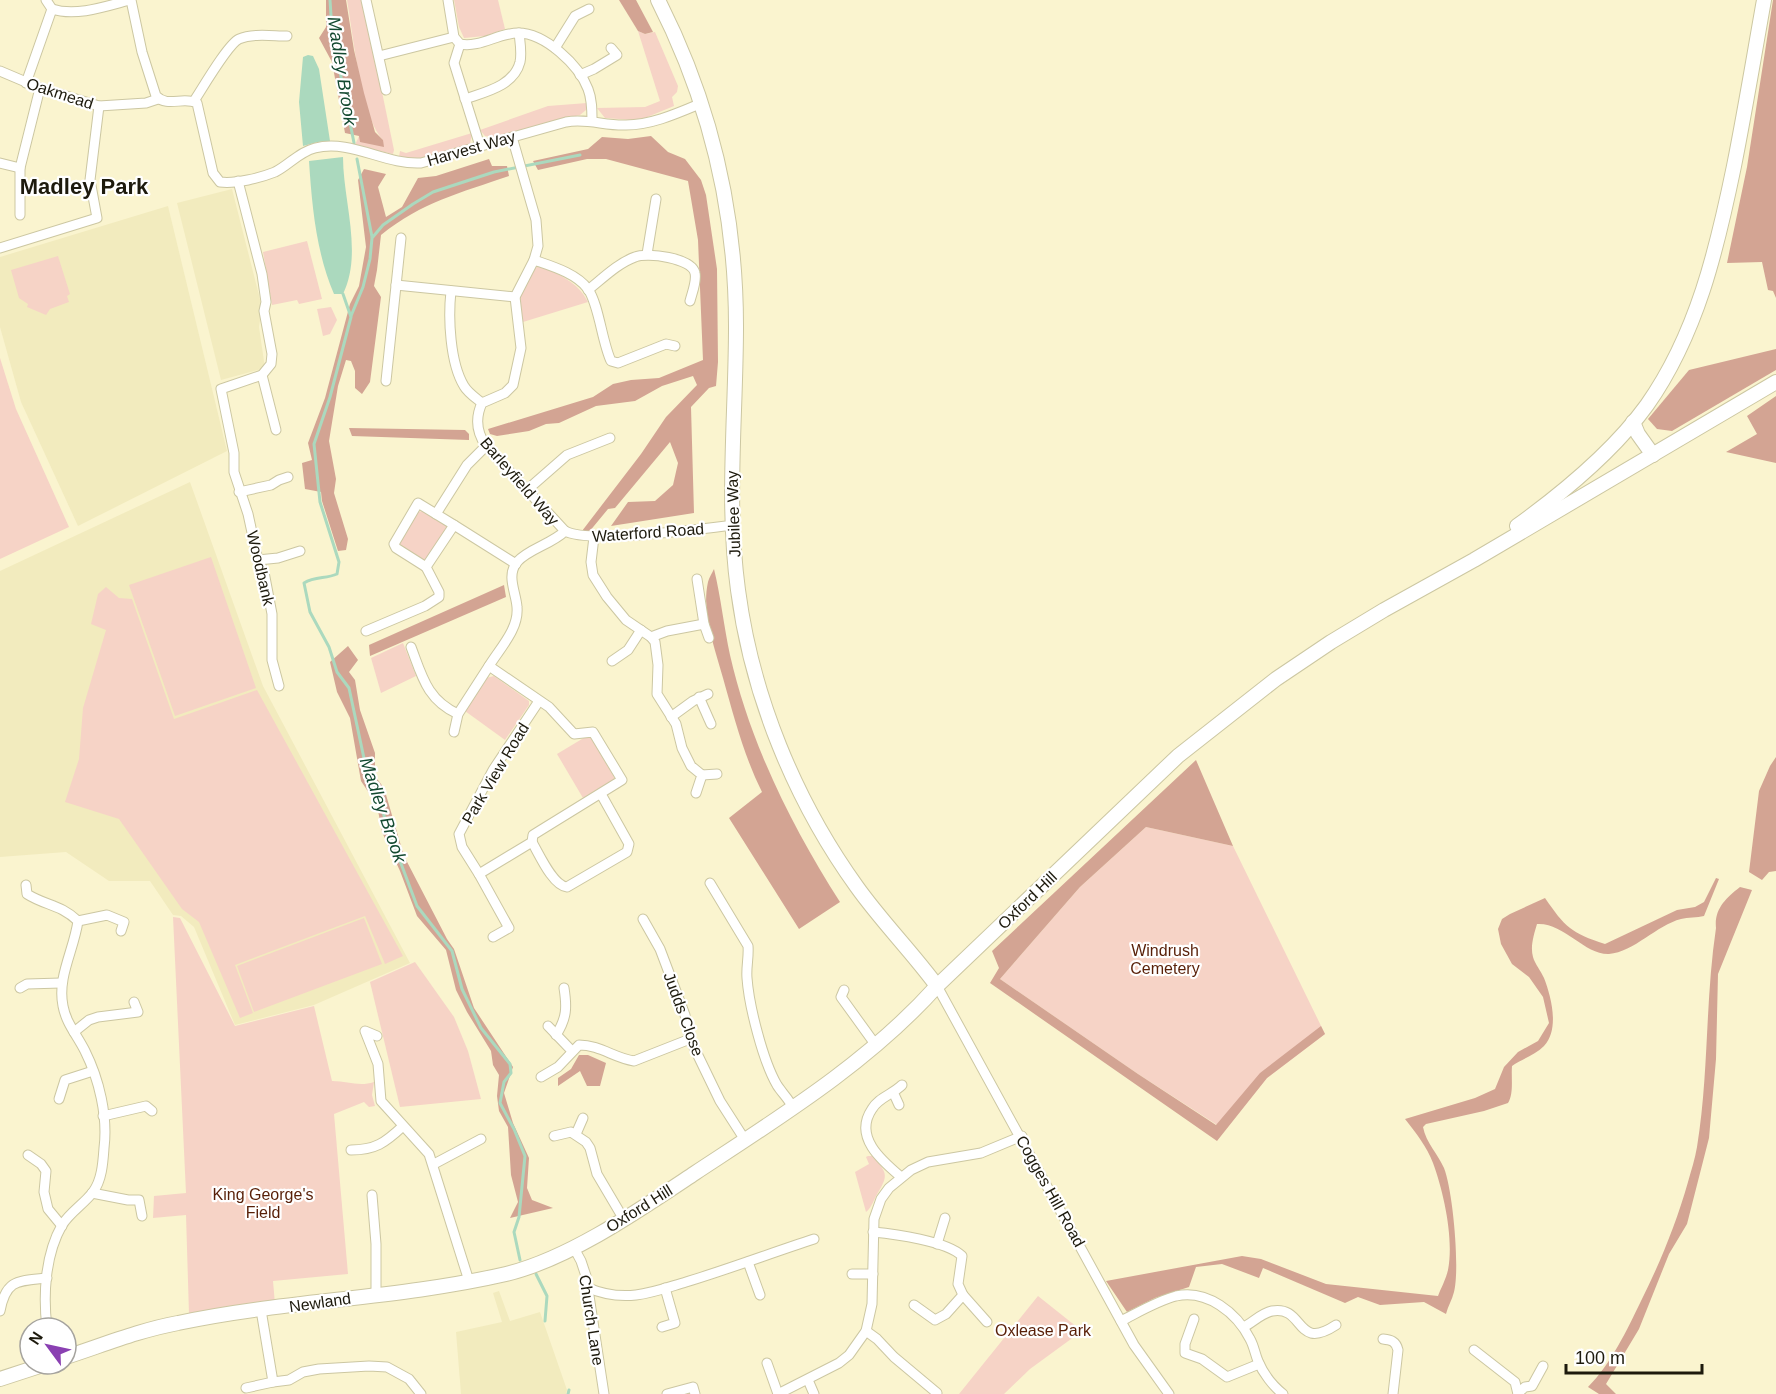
<svg xmlns="http://www.w3.org/2000/svg" width="1776" height="1394" viewBox="0 0 1776 1394" font-family="Arial,sans-serif">
	<rect width="100%" height="100%" fill="#faf4cf"/>
	<!-- built -->
	<g fill="#f2ebbe">
		<path d="M232 189 262 307 259 327 265 368 221 380 177 203Z"/>
		<path d="M168 206 227 451 78 526 21 402 0 327V257Z"/>
		<path d="M190 482 263 686 410 963 314 1005 235 1025 194 927 181 916 173 915 150 881H109L66 852 0 857V571Z"/>
		<path d="M499 1291 510 1321 540 1312 567 1390 566 1394H461L456 1332 502 1322 493 1293Z"/>
	</g>
	<!-- green -->
	<g fill="#f6d3c6">
		<path d="M347 0H363L394 150 393 154 355 145 359 136 383 140C361 116 353 34 347 0Z"/>
		<path d="M454 0H498L505 29 485 36 464 38 459 27Z"/>
		<path d="M638 31 645 34 655 32 678 86 677 92 672 97 674 106 645 118 632 120 605 118 597 108 645 107 660 101Z"/>
		<path d="M587 103 586 110 580 115 492 137 485 136 480 130 548 106Z"/>
		<path d="M472 133 470 144C450 154 421 163 399 157L400 151 406 153Z"/>
		<path d="M307 241 322 299 299 304 297 300 272 305 263 252Z"/>
		<path d="M58 256 70 294 67 296 69 302 50 309 46 315 27 307 28 304 19 298 11 270Z"/>
		<path d="M540 266C560 275 578 282 588 302L523 322 519 299 535 268Z"/>
		<path d="M331 307 337 320 330 334 323 336 317 309Z"/>
		<path d="M0 358 16 409 69 527 0 559Z"/>
		<path d="M423 511 448 526 425 560C417 559 402 550 398 543L418 512Z"/>
		<path d="M211 557 256 688 175 716 129 585Z"/>
		<path d="M106 587 119 598 132 599 174 719 257 690 403 956 385 964 365 916 235 965 253 1013 240 1018 199 922 182 909 119 819 65 802 79 759 83 708 106 630 91 624 98 594Z"/>
		<path d="M403 643 416 676 381 693 371 658Z"/>
		<path d="M494 676 529 701V705L505 740 465 711 486 678Z"/>
		<path d="M587 736H590L614 777V780L583 798 557 754Z"/>
		<path d="M1146 827 1233 846 1325 1034 1267 1078 1225 1130 1138 1074 1000 979 1080 887Z"/>
		<path d="M173 917 180 918 235 1026 314 1006 332 1081C348 1081 359 1087 374 1082L372 1095 375 1106 369 1107 364 1102 334 1114 348 1274 273 1281 275 1304 189 1314 186 1215 153 1218 154 1196 186 1193Z"/>
		<path d="M364 918 382 964 254 1012 237 966Z"/>
		<path d="M415 962 454 1017 468 1051 481 1099 400 1107 370 982Z"/>
		<path d="M868 1156H872C889 1174 888 1176 876 1196 873 1202 871 1208 866 1212L855 1172 869 1164 866 1157Z"/>
		<path d="M1038 1296 1082 1331 1030 1369 1004 1394H959Z"/>
	</g>
	<!-- forest -->
	<g fill="#d3a493">
		<path d="M326 0H346L354 50 364 93 375 132 383 140 384 147 360 142 359 136 345 133 332 62 319 38 326 27Z"/>
		<path d="M619 0H636L653 32 645 34 638 31Z"/>
		<path d="M1773 0H1776V298L1773 291 1768 290 1762 262 1727 263 1747 167Z"/>
		<path d="M651 136 668 152 685 159 701 180 706 195 717 269 718 362 716 386 709 388 691 407 694 513 611 526 628 502 655 501 673 485 678 463 670 442 615 508 608 509 589 532 582 531 641 454 666 417 697 385 693 376 662 386 635 401 596 406 559 423 546 424 529 431 497 436 490 434 488 429 593 397 613 384 631 380 659 378 703 360 698 240 688 181 606 159H587L538 170 533 161 588 149 602 137 628 139Z"/>
		<path d="M489 159 492 166H507L509 176C460 193 422 202 381 235L377 270 374 286 381 297 370 382 362 394 355 388V371L351 361 346 360 338 386 329 441 336 479 334 493 348 539 346 550 338 551 322 501 321 492 305 489 302 463 312 460 308 443 325 398 350 304 359 286 366 247 358 180 364 169 386 174 378 187 386 217 402 207 418 178 436 176Z"/>
		<path d="M1776 349V370L1672 431 1657 429 1648 419 1689 370Z"/>
		<path d="M1776 396V463L1726 452 1757 434 1747 416Z"/>
		<path d="M349 428 465 430 469 434V440L352 436Z"/>
		<path d="M714 569C721 598 724 627 730 655 750 743 792 827 840 902L799 929 729 818 762 792C744 756 734 717 723 678 715 649 701 613 708 582 709 578 712 573 714 569Z"/>
		<path d="M504 585 506 597 370 656 369 645Z"/>
		<path d="M348 646 358 660 349 672 355 680 360 710 375 753V776L384 788 404 856 447 939 454 949 474 1008 513 1067 504 1093 513 1123 529 1158 527 1188 532 1200 553 1208 510 1218 518 1202 511 1175 508 1127 499 1111 497 1096 499 1075 493 1065 491 1051 467 1012 456 990 446 950 417 916 400 871 382 832 377 805 361 781 350 718 337 692 330 662Z"/>
		<path d="M1776 757V871L1769 872 1762 880 1749 872 1759 791 1770 766Z"/>
		<path d="M1196 760 1233 846 1146 827 1080 887 1000 979 1138 1074 1216 1125 1260 1073 1321 1026 1325 1034 1267 1078 1217 1141 990 983 999 968 992 951Z"/>
		<path d="M1716 878 1719 879 1704 916C1697 918 1688 917 1681 919 1657 925 1634 952 1609 954 1585 955 1563 922 1537 924 1534 934 1530 947 1533 957 1535 964 1541 971 1544 978 1551 996 1560 1029 1544 1046 1535 1055 1522 1059 1512 1066 1511 1078 1514 1093 1508 1103L1484 1111 1426 1124 1423 1127C1426 1143 1438 1154 1444 1168 1453 1191 1460 1269 1454 1292 1452 1300 1448 1306 1446 1314L1424 1302 1380 1305 1358 1297 1345 1303 1263 1268 1259 1278 1222 1264 1196 1267 1189 1287 1155 1298 1127 1312 1106 1281 1242 1256 1261 1259 1326 1284 1438 1296C1441 1288 1446 1279 1448 1270 1454 1239 1444 1193 1433 1163 1427 1147 1416 1133 1405 1119L1475 1098 1495 1089 1504 1067 1518 1052 1538 1041 1549 1023 1543 997 1529 977 1512 964 1501 944 1498 929 1502 919 1510 914 1545 898C1565 927 1571 933 1605 944L1677 910 1695 907 1704 902Z"/>
		<path d="M1740 887 1752 890 1718 974 1716 1059 1709 1138 1687 1224 1669 1254 1639 1329 1606 1384 1616 1394H1599L1588 1387C1611 1364 1627 1330 1641 1301 1660 1263 1676 1224 1688 1182 1691 1171 1695 1159 1697 1147 1709 1074 1705 1001 1716 928 1714 909 1726 898 1740 887Z"/>
		<path d="M579 1055H588L606 1063 600 1086H587L580 1071 558 1086V1078L571 1069Z"/>
	</g>
	<!-- water -->
	<g fill="#abd9be">
		<path d="M308 55 313 56 319 69 330 141 318 142 303 146 299 102 303 57Z"/>
		<path d="M343 157C343 201 363 253 343 294H334C316 252 312 206 309 161Z"/>
	</g>
	<g fill="none" stroke-linecap="round" stroke-linejoin="round">
		<!-- stream -->
		<g stroke="#abd9be" stroke-width="3">
			<path d="M330 0 332 31 354 143"/>
			<path d="M357 159 372 237"/>
			<path d="M343 294 351 317 330 397 314 444 320 502 339 562 337 574C326 579 315 576 304 583L310 612 329 647 337 672 349 688 368 777 380 802 388 829 417 906 452 951 462 989 481 1028 510 1064 511 1073 504 1082 500 1103 514 1129 525 1156 519 1217 514 1232 520 1260"/>
			<path d="M351 316 363 287 370 259 372 238 383 225 413 204 433 192 494 172 580 155"/>
			<path d="M536 1274 547 1296 545 1321"/>
			<path d="M568 1394 569 1390"/>
		</g>
		<defs>
			<g id="street">
				<path d="M131 0 142 52 156 96C168 108 183 96 197 103L213 173 220 182C236 184 260 178 275 172 289 165 299 152 315 148 351 139 385 165 421 163L566 122C587 118 605 126 626 125 652 125 678 113 702 103"/>
				<path d="M366 0 386 90"/>
				<path d="M448 0 454 37 460 44C480 48 498 33 518 33 545 33 579 65 588 89 592 99 592 110 592 121"/>
				<path d="M52 9C76 17 107 6 130 0"/>
				<path d="M460 44 454 63 480 146"/>
				<path d="M555 48 575 16 589 9"/>
				<path d="M379 56 454 37"/>
				<path d="M0 71 40 88 99 106 146 103 158 99"/>
				<path d="M580 75 594 69 617 55 611 48"/>
				<path d="M26 83 52 9 46 0"/>
				<path d="M465 99C485 92 514 86 520 62 522 53 520 42 519 33"/>
				<path d="M194 101C202 89 228 44 239 39 253 33 272 36 287 36"/>
				<path d="M512 137 536 220 538 246 534 260 515 297 521 348 513 385 505 393 482 403C475 418 477 433 486 446L565 531"/>
				<path d="M0 163 20 168"/>
				<path d="M238 181 262 274 266 302 264 311 272 354 271 364 262 375 221 389 234 453V472L248 514 258 560 264 572 272 614V660L279 686"/>
				<path d="M20 215V168L40 88"/>
				<path d="M0 248 97 218 90 180 99 106"/>
				<path d="M647 254 656 199"/>
				<path d="M534 260C551 266 576 273 588 289 599 305 602 342 611 361L618 363 666 344 675 346"/>
				<path d="M396 285 515 297"/>
				<path d="M588 290C602 279 618 263 635 257 647 252 692 258 695 273 697 281 692 293 690 301"/>
				<path d="M451 291C448 318 450 363 464 386 468 393 476 398 482 403"/>
				<path d="M262 375 276 430"/>
				<path d="M386 381 401 238"/>
				<path d="M527 490 567 455 610 438"/>
				<path d="M239 492 271 485 279 480 288 477"/>
				<path d="M436 514 467 465 486 446"/>
				<path d="M594 537 591 562 593 575 607 597 626 620 651 637 655 642 658 665 657 694 676 724 682 748 691 766 702 775 696 793"/>
				<path d="M258 560 278 558 300 551"/>
				<path d="M426 567 396 548 394 544 418 503 454 525"/>
				<path d="M697 579 704 624 709 638"/>
				<path d="M366 631 425 606 439 597V592L426 567 454 525 516 564"/>
				<path d="M651 637 667 631 704 624"/>
				<path d="M411 647C422 676 427 700 458 714"/>
				<path d="M612 661 628 650 641 630"/>
				<path d="M699 697 711 724"/>
				<path d="M539 701 493 770 459 834 462 847 479 874 532 842 533 835 541 830 622 780 593 732 574 734 549 707 489 666C500 648 519 629 517 607 516 592 506 576 517 562 528 549 552 544 565 531 588 544 701 529 733 525"/>
				<path d="M671 717 693 701 708 694"/>
				<path d="M454 732 458 714 489 666"/>
				<path d="M702 775 717 774"/>
				<path d="M532 842C539 854 553 886 567 887L627 852 629 844 601 794"/>
				<path d="M479 874 509 928 493 937"/>
				<path d="M710 883 748 946C749 957 746 967 747 978 749 1006 763 1061 777 1085 782 1093 789 1099 793 1108"/>
				<path d="M26 885 27 894C46 906 60 904 78 921 74 950 57 977 63 1006 66 1023 77 1035 85 1051 99 1079 108 1116 104 1148 103 1162 102 1180 93 1192 84 1204 70 1212 62 1225 45 1255 43 1295 47 1328"/>
				<path d="M643 919 660 949 685 1015 690 1039 720 1101 745 1140"/>
				<path d="M78 921 107 915 124 922 121 931"/>
				<path d="M937 986 1134 1345 1169 1394"/>
				<path d="M20 988 27 984 61 983"/>
				<path d="M844 990 841 997 875 1044"/>
				<path d="M548 1026 572 1051"/>
				<path d="M74 1032 89 1020 98 1017 138 1012 134 1002"/>
				<path d="M556 1035C567 1018 567 1007 564 988"/>
				<path d="M377 1036 365 1031 378 1064 381 1101 429 1154 469 1281"/>
				<path d="M541 1077 558 1067 579 1045C600 1045 614 1058 634 1061L690 1039"/>
				<path d="M894 1094 899 1105"/>
				<path d="M59 1099 65 1080 93 1071"/>
				<path d="M103 1116 146 1106 152 1111"/>
				<path d="M576 1134 583 1118"/>
				<path d="M554 1136 571 1132 586 1142 590 1148 597 1174 623 1218"/>
				<path d="M351 1150C375 1150 385 1143 403 1126"/>
				<path d="M28 1155 41 1164 46 1171 44 1192 48 1209 62 1226"/>
				<path d="M434 1164 481 1139"/>
				<path d="M901 1177C882 1161 853 1137 872 1109 878 1098 893 1094 902 1085"/>
				<path d="M92 1193 128 1200H139L142 1216"/>
				<path d="M372 1195 376 1244V1295"/>
				<path d="M873 1232C894 1234 947 1241 962 1256L958 1284 963 1295 946 1314 935 1320 914 1305"/>
				<path d="M937 1244 945 1218"/>
				<path d="M574 1248 581 1261 586 1276 604 1394"/>
				<path d="M748 1262 760 1295"/>
				<path d="M852 1274H873"/>
				<path d="M586 1287C602 1294 619 1297 636 1295 653 1293 669 1287 686 1282 729 1269 771 1253 814 1239"/>
				<path d="M963 1295 987 1322"/>
				<path d="M261 1310 273 1382 289 1380 303 1372 319 1369 369 1366 387 1367 409 1379 421 1394"/>
				<path d="M0 1311C6 1279 18 1281 47 1278"/>
				<path d="M1194 1319 1185 1344V1353L1202 1359 1227 1377 1259 1364"/>
				<path d="M1121 1321C1139 1312 1157 1301 1176 1296 1207 1289 1237 1313 1250 1339 1254 1346 1255 1354 1258 1361 1263 1373 1273 1386 1283 1394"/>
				<path d="M662 1327 675 1323 665 1288"/>
				<path d="M1244 1327C1253 1322 1262 1313 1272 1311 1305 1305 1295 1352 1336 1325"/>
				<path d="M866 1331 877 1339 894 1357 937 1393"/>
				<path d="M1383 1339C1391 1340 1396 1341 1398 1350L1393 1394"/>
				<path d="M1474 1350 1515 1382 1518 1394"/>
				<path d="M767 1363 778 1394"/>
				<path d="M808 1380 814 1394"/>
				<path d="M246 1388 273 1382"/>
				<path d="M1518 1393 1525 1387 1532 1386 1543 1366"/>
				<path d="M667 1394 693 1387 695 1394"/>
				<path d="M778 1394 839 1363 849 1355 866 1331 872 1304 874 1219 881 1199 889 1188 911 1170 928 1162 981 1153 1022 1136"/>
			</g>
			<g id="secondary">
				<path d="M658 0C710 102 736 212 736 326 736 415 726 502 738 590 752 696 795 801 857 887 882 922 912 952 937 986"/>
				<path d="M1633 422 1638 434 1653 455"/>
				<path d="M1517 526C1564 492 1613 452 1647 405 1697 334 1717 249 1734 166 1745 111 1754 56 1764 0"/>
				<path d="M66 1357C103 1345 140 1330 178 1323 286 1300 398 1299 506 1274 569 1259 641 1209 695 1173 780 1117 869 1062 937 986L1178 756 1276 679 1331 642 1384 610 1474 560 1776 382"/>
				<path d="M0 1379 46 1364"/>
			</g>
		</defs>
		<!-- street casing -->
		<use href="#street" stroke="#ccc7a2" stroke-width="11"/>
		<!-- secondary casing -->
		<use href="#secondary" stroke="#ccc7a2" stroke-width="16"/>
		<!-- street -->
		<use href="#street" stroke="#fff" stroke-width="9"/>
		<!-- secondary -->
		<use href="#secondary" stroke="#fff" stroke-width="14"/>
	</g>
	<g text-anchor="middle" stroke-width="4.5" stroke-linejoin="round" paint-order="stroke">
		<!-- street labels -->
		<g font-size="16" fill="#1d1a0d" stroke="#fff">
			<text transform="translate(60 93) rotate(18)" y="6">Oakmead</text>
			<text transform="translate(471 148) rotate(-16)" y="6">Harvest Way</text>
			<text transform="translate(520 481) rotate(49)" y="6">Barleyfield Way</text>
			<text transform="translate(733 514) rotate(-92)" y="6">Jubilee Way</text>
			<text transform="translate(648 532) rotate(-4)" y="6">Waterford Road</text>
			<text transform="translate(261 568) rotate(77)" y="6">Woodbank</text>
			<text transform="translate(495 773) rotate(-59)" y="6">Park View Road</text>
			<text transform="translate(1027 900) rotate(-44)" y="6">Oxford Hill</text>
			<text transform="translate(684 1014) rotate(70)" y="6">Judds Close</text>
			<text transform="translate(1051 1191) rotate(61)" y="6">Cogges Hill Road</text>
			<text transform="translate(639 1208) rotate(-32)" y="6">Oxford Hill</text>
			<text transform="translate(320 1302) rotate(-8)" y="6">Newland</text>
			<text transform="translate(592 1320) rotate(81)" y="6">Church Lane</text>
		</g>
		<!-- park labels -->
		<g font-size="16" fill="#581f07" stroke="#fff">
			<text x="1165" y="956">Windrush<tspan x="1165" dy="18">Cemetery</tspan></text>
			<text x="263" y="1200">King George's<tspan x="263" dy="18">Field</tspan></text>
			<text x="1043" y="1336">Oxlease Park</text>
		</g>
		<!-- water labels -->
		<g font-size="18" font-style="italic" fill="#144a31" stroke="#fff">
			<text transform="translate(342 71) rotate(81)" y="6">Madley Brook</text>
			<text transform="translate(383 810) rotate(71)" y="6">Madley Brook</text>
		</g>
		<!-- district labels -->
		<g font-size="22" font-weight="bold" fill="#1d1a0d" stroke="#fff">
			<text x="84" y="194">Madley Park</text>
		</g>
	</g>
	<!-- north arrow -->
	<g transform="translate(48 1346) rotate(303)"><circle r="28" fill="#ffffff" stroke="#a5a39e" stroke-width="1.5"/>
	<path d="M0-4.5L10 22L0 15L-10 22Z" fill="#8a40b2"/>
	<text y="-9" font-size="16" font-weight="bold" text-anchor="middle" fill="#1d1a0d">N</text>
	</g>
	<!-- scale -->
	<path d="M1566 1364v9h136v-9" fill="none" stroke="#1d1a0d" stroke-width="3"/>
	<text x="1575" y="1364" font-size="18" fill="#1d1a0d" stroke="#ffffff" stroke-width="4.5" paint-order="stroke">100 m</text>
</svg>
